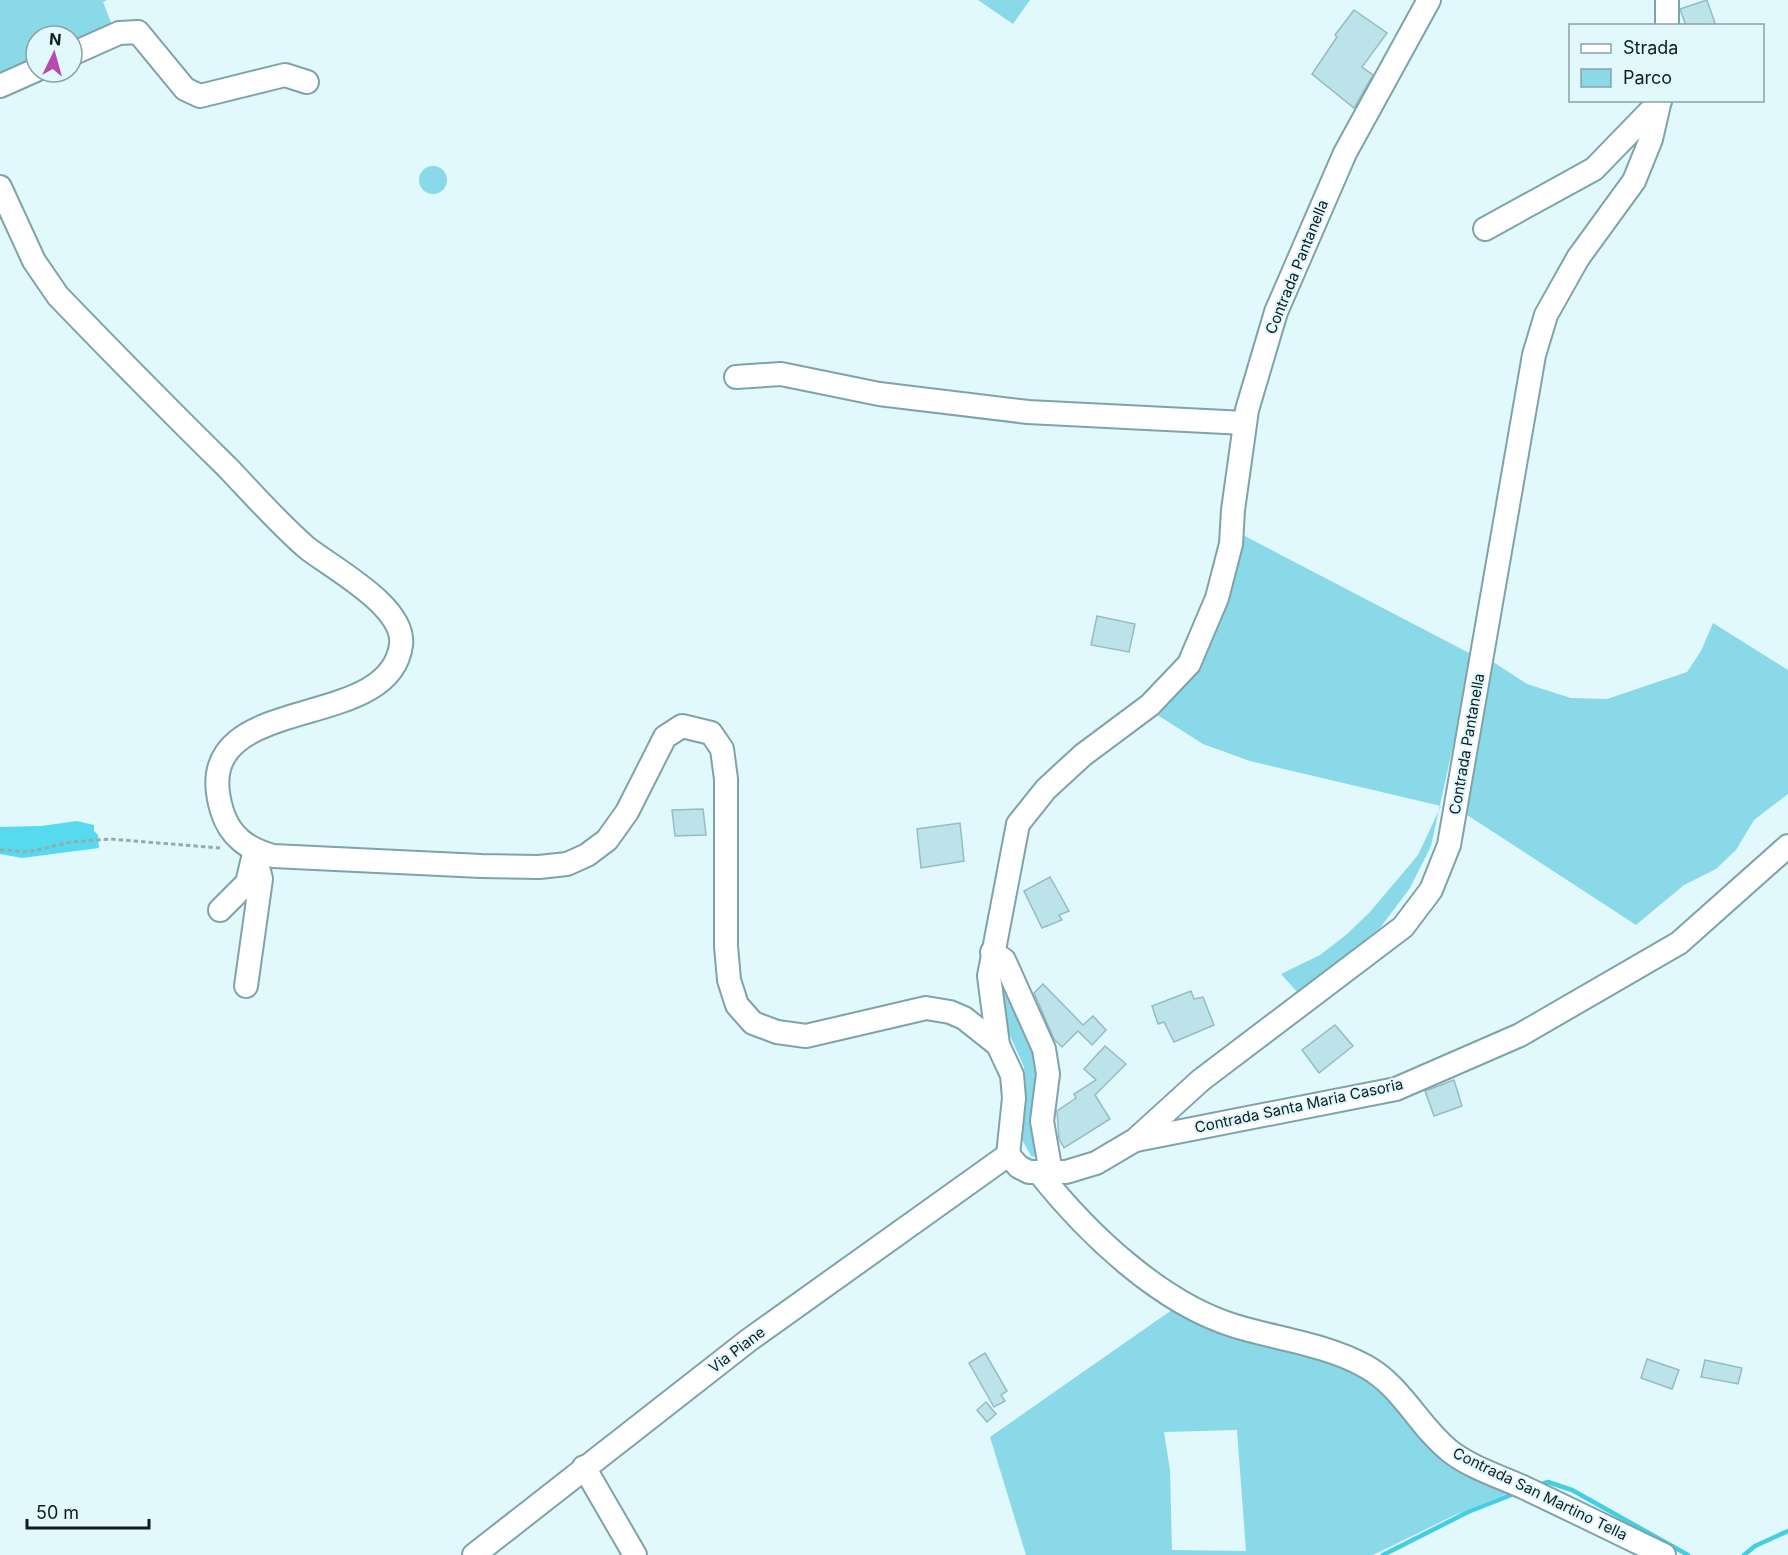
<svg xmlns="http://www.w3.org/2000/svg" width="1788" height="1555" viewBox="0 0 1788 1555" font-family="Inter,sans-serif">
	<rect width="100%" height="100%" fill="#e1f8fd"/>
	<!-- green -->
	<g fill="#8ad9e8" fill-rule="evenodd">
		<path d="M0 0H107L103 2 112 25 72 43V36H36V59L0 75Z"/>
		<path d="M978 0H1030L1013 24Z"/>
		<circle cx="433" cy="180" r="14"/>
		<path d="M1241 534 1473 655 1431 846 1410 888 1380 928 1298 993 1281 974 1320 955 1346 935 1370 912 1418 855 1441 806 1250 761 1203 744 1156 714Z"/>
		<path d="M1713 623 1788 670V794L1754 820 1736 850 1716 869 1684 885 1636 925 1461 811 1487 658 1527 684 1571 698 1607 699 1687 672 1701 651Z"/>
		<path d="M1001 979 1037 1045 1038 1154 1035 1157 1031 1156 1020 1136 1026 1090 1024 1067 1004 1022Z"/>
		<path d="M1179 1305 1360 1371 1517 1490 1455 1515 1373 1555H1026L990 1437ZM1237 1430 1246 1551 1172 1550 1170 1470 1164 1432Z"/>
	</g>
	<!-- forest -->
	<path fill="#56daf0" d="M77 821 94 825V831L98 835 99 848 22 858 0 854V827L41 826Z"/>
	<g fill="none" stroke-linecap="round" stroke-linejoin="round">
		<!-- stream -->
		<g stroke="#45cde2" stroke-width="4.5">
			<path d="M1539 1485 1548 1482 1572 1490 1688 1555"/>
			<path d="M1383 1555 1468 1512 1516 1493"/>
			<path d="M1744 1555 1755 1546 1788 1531"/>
		</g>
	</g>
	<!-- building -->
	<g fill="#bce3ea" stroke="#96bcc3" stroke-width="1.5">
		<path d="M1707 0 1716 26H1686L1680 9Z"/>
		<path d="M1354 10 1387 33 1362 67 1373 75 1354 108 1312 74 1337 37 1335 35Z"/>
		<path d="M1097 616 1135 624 1129 652 1091 645Z"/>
		<path d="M703 809 706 835 675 836 672 810Z"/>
		<path d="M960 823 964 861 921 868 917 829Z"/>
		<path d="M1050 877 1069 911 1059 915 1062 920 1042 928 1024 891Z"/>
		<path d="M1043 984 1083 1025 1093 1016 1106 1030 1092 1045 1078 1031 1062 1047 1054 1039 1034 993Z"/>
		<path d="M1191 991 1194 999 1203 997 1214 1025 1174 1042 1164 1022 1158 1024 1152 1006Z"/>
		<path d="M1335 1025 1353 1046 1319 1073 1302 1050Z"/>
		<path d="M1105 1046 1126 1064 1095 1095 1110 1119 1064 1148 1059 1139 1057 1111 1076 1098 1074 1094 1096 1080 1084 1069Z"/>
		<path d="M1454 1080 1462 1106 1434 1116 1425 1091Z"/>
		<path d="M985 1353 1007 1391 1001 1395 1005 1401 994 1407 969 1363Z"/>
		<path d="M1647 1359 1679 1370 1672 1389 1641 1378Z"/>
		<path d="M1705 1360 1742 1368 1738 1384 1701 1377Z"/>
		<path d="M986 1402 996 1414 987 1422 977 1410Z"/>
	</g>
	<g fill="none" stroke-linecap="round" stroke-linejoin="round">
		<defs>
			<g id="minor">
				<path d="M1667 0V26"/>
				<path d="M72 54 119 33 138 32 185 89 200 96 285 75 307 82"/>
				<path d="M0 86 36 70"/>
				<path d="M0 187 34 261 58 296C114 354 170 411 227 467 253 494 279 524 307 548 334 569 406 607 401 645 389 737 184 687 222 811 230 837 248 849 273 856L481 866 539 867 567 864 587 855 607 840 627 812 665 737 682 726 711 733 722 749 726 779V946L729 980 737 1005 753 1023 777 1032 806 1036 926 1008 950 1012 964 1018 998 1045 1012 1075 1014 1098 1008 1155"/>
				<path d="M1485 229 1594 169 1660 101"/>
				<path d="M736 377 781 374 879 394 1028 412 1245 423"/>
				<path d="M220 910 247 883 253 858"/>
				<path d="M992 952 1004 960 1044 1049 1048 1074 1042 1121 1051 1173"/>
				<path d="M246 986 261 879 254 851"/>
				<path d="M998 1045 989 976 1018 824 1046 789 1083 755 1150 705 1189 664 1217 598 1231 544 1233 510 1247 410 1276 312 1345 153 1429 0"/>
				<path d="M1136 1140 1396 1089 1520 1035 1679 943 1788 846"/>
				<path d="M1008 1155 1019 1167 1029 1172H1066L1096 1163 1135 1140 1201 1080 1403 927 1431 890 1449 845 1534 355 1546 315 1578 258 1634 181 1651 139 1660 100"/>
				<path d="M1040 1174C1088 1234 1160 1303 1235 1326 1277 1339 1325 1344 1365 1366 1402 1386 1419 1427 1451 1452 1472 1468 1501 1477 1525 1488 1572 1510 1618 1533 1664 1555"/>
				<path d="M584 1467 635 1555"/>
				<path d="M474 1555 749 1340 1008 1155"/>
			</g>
		</defs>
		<!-- minor casing -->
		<use href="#minor" stroke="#7ea3aa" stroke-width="26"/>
		<!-- path -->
		<path stroke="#97abaf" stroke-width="3" stroke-dasharray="4.5 3" stroke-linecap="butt" d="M0 850 28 852 71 842 110 839 220 848"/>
		<!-- minor -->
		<use href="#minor" stroke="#fff" stroke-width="22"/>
	</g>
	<g text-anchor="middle" stroke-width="4.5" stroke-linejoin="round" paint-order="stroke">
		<!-- street labels -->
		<g font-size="15" fill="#0f1d20" stroke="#e1f8fd">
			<text transform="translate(1297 267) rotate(-68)" y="5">Contrada Pantanella</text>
			<text transform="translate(1467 744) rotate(-80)" y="5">Contrada Pantanella</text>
			<text transform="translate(1299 1106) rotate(-12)" y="5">Contrada Santa Maria Casoria</text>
			<text transform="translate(737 1350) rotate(-37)" y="5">Via Piane</text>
			<text transform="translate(1540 1494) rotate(26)" y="5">Contrada San Martino Tella</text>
		</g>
	</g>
	<!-- legend -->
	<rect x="1569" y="24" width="195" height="78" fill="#e1f8fd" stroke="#8da0a5" stroke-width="1.5"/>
	<rect x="1581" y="44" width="30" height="9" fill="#ffffff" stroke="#8da0a5" stroke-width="1.5"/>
	<text x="1623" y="54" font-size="18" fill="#0f1d20">Strada</text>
	<rect x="1581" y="69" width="30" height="18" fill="#8ad9e8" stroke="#8da0a5" stroke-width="1.5"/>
	<text x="1623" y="84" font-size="18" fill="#0f1d20">Parco</text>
	<!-- north arrow -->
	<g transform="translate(54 54) rotate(5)"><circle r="28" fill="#e1f8fd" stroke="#8da0a5" stroke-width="1.5"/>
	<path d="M0-4.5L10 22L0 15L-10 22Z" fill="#b64cae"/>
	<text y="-9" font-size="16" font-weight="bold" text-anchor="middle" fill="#0f1d20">N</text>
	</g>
	<!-- scale -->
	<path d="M27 1519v9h122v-9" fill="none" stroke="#0f1d20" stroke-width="3"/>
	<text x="36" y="1519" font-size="18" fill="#0f1d20" stroke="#e1f8fd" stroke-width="4.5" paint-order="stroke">50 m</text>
</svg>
